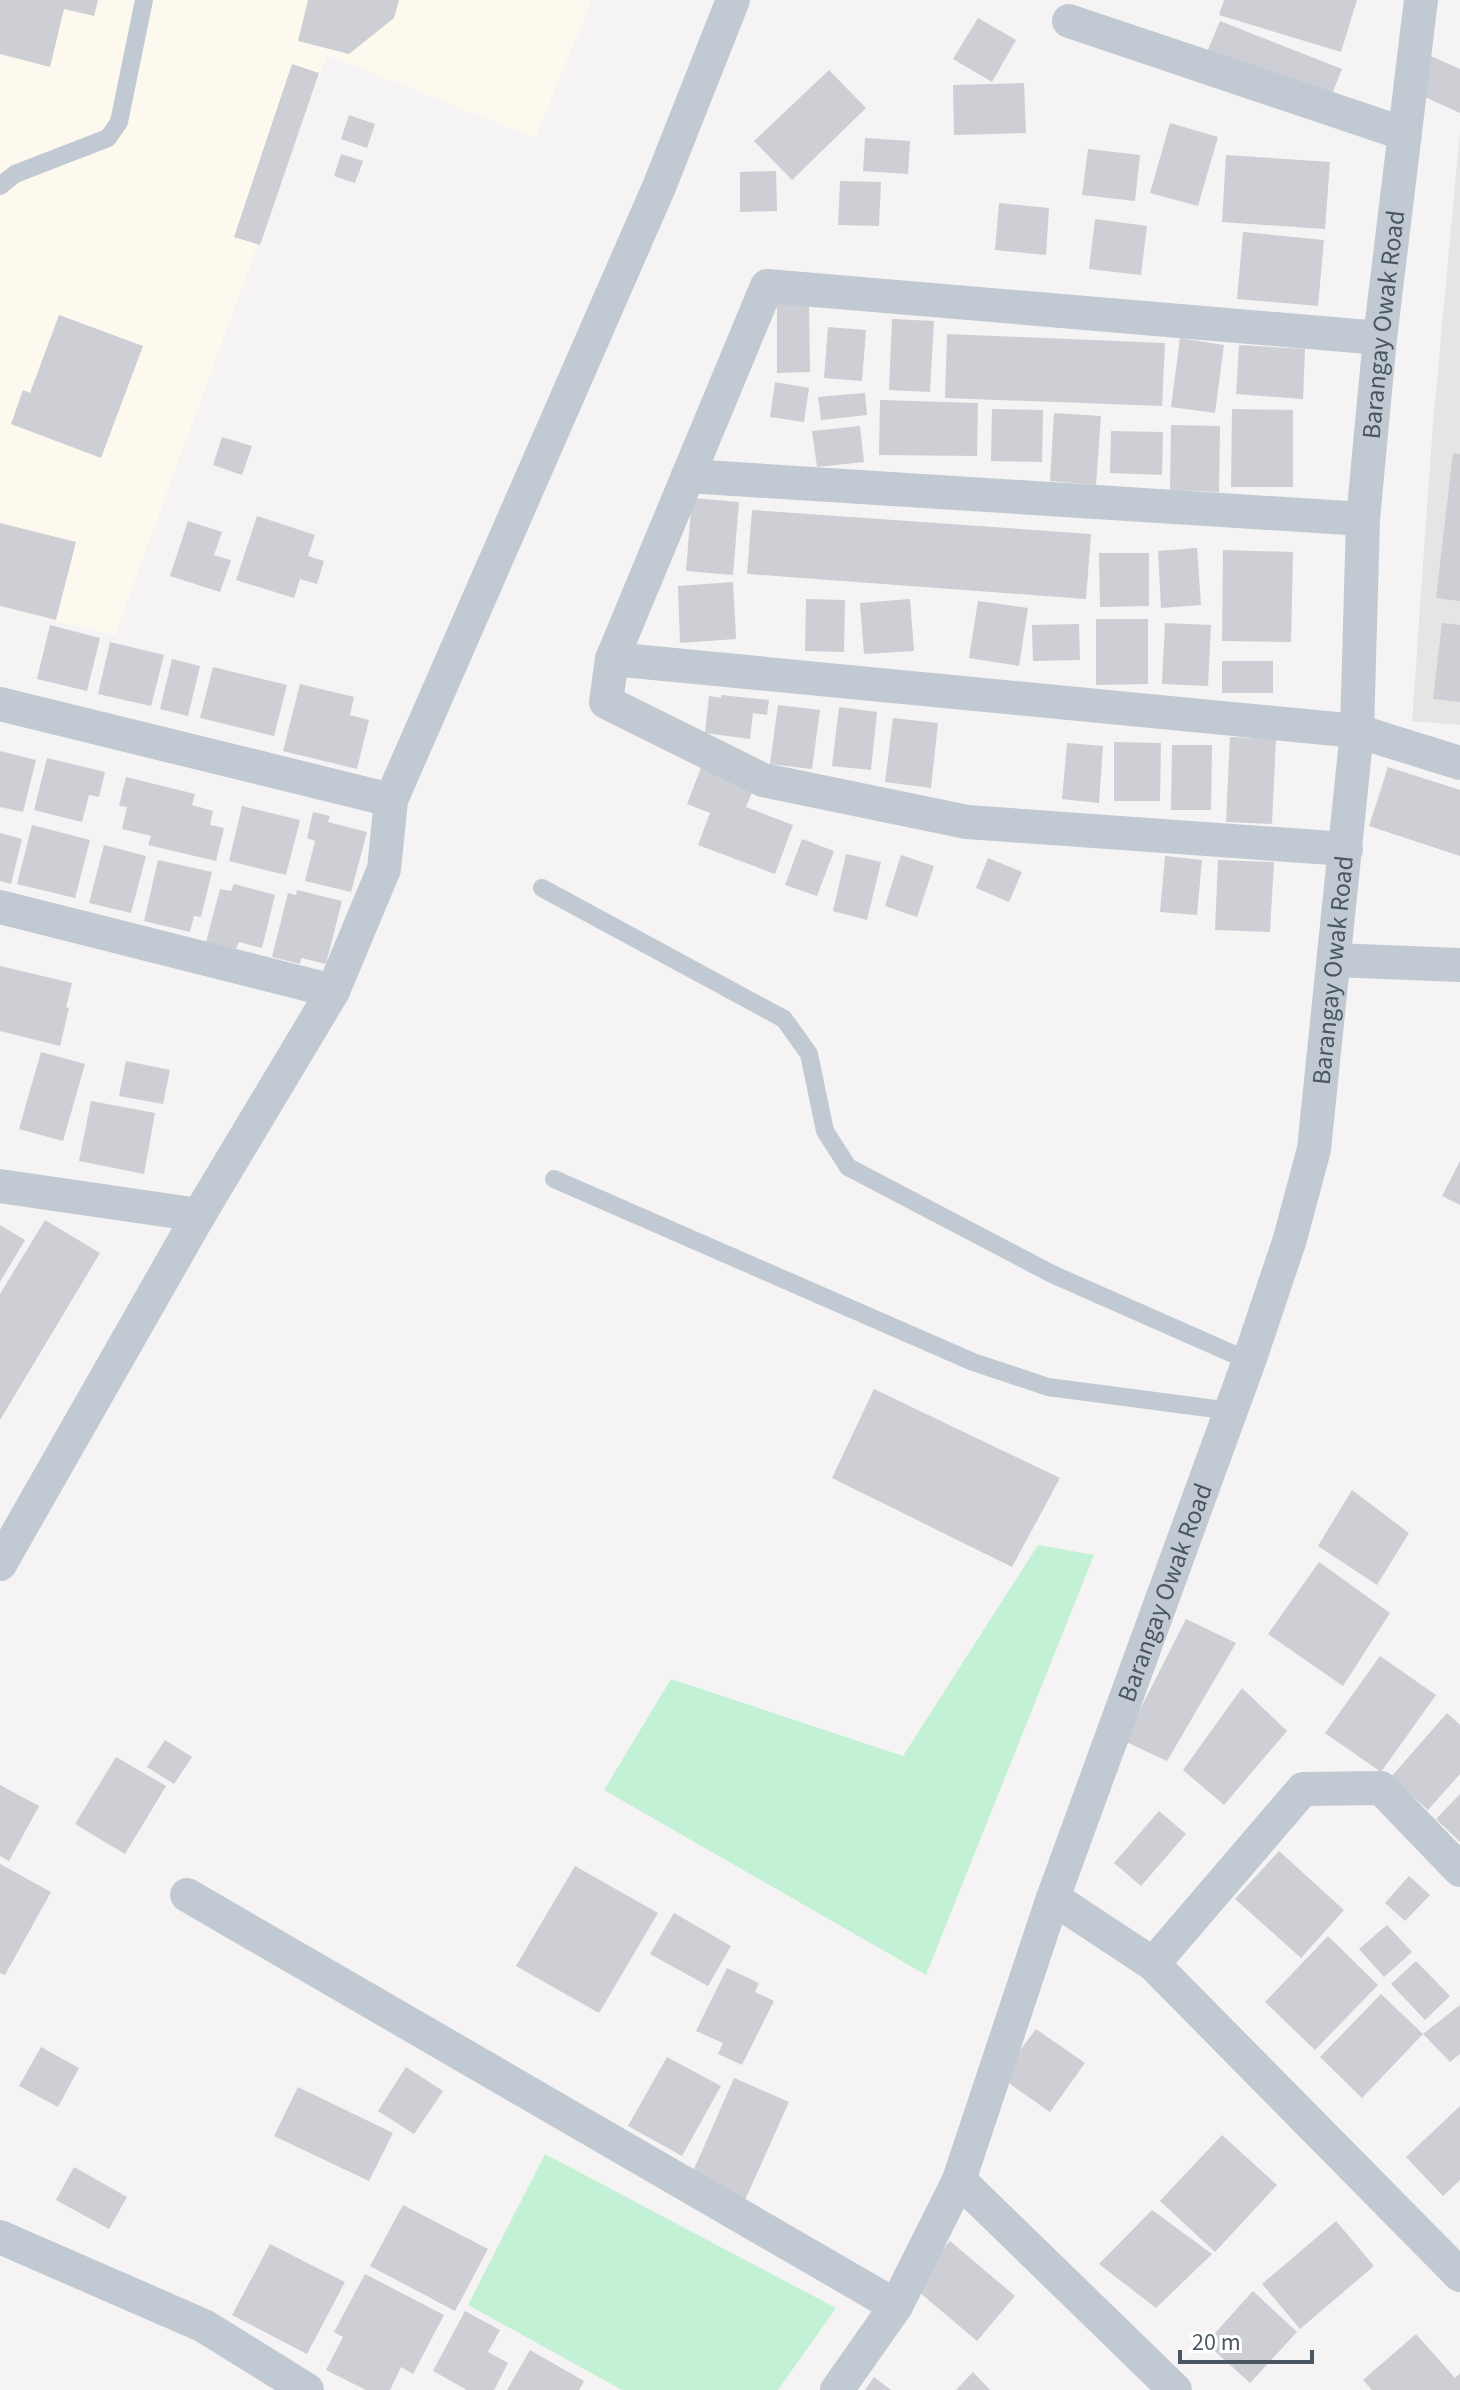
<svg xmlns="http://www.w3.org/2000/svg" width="1460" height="2390" viewBox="0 0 1460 2390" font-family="'Source Sans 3',sans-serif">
	<rect width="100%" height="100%" fill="#f5f3f3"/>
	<!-- commercial -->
	<path fill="#fdf9ef" d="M0 0H592L535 138 327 55 115 635 0 607Z"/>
	<!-- education -->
	<path fill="#e6e4e5" d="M1460 131V725L1412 721 1433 424Z"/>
	<!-- green -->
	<g fill="#c3f1d5">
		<path d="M1038 1545 1094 1555 926 1975 604 1790 671 1679 903 1756Z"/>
		<path d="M545 2154 836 2308 778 2390H622L468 2305Z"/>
	</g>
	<!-- building -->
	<g fill="#cdcfd5">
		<path d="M0 0H98L94 16 64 9 50 67 0 54Z"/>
		<path d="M308 0H399L394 18 349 54 298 41Z"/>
		<path d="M1224 0H1357L1341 52 1219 15Z"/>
		<path d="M978 18 1016 40 992 82 953 59Z"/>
		<path d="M1220 21 1342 69 1328 104 1205 57Z"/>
		<path d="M1431 56 1460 69V113L1414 92Z"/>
		<path d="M292 64 319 73 260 245 234 237Z"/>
		<path d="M829 70 866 108 792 180 754 141Z"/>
		<path d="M1024 83 1026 133 954 135 953 85Z"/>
		<path d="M349 115 375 124 367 148 341 139Z"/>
		<path d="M1170 123 1218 137 1198 206 1150 193Z"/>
		<path d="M865 138 910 141 908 174 863 171Z"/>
		<path d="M1088 149 1140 155 1135 201 1082 195Z"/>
		<path d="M341 154 363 161 355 183 334 176Z"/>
		<path d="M1226 155 1330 162 1325 229 1222 222Z"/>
		<path d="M776 171 777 211 740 212V172Z"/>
		<path d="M840 181 881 182 879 226 838 225Z"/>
		<path d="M999 203 1049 208 1046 255 995 250Z"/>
		<path d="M1095 219 1147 226 1141 275 1089 269Z"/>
		<path d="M1243 232 1324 240 1318 306 1237 299Z"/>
		<path d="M777 303H809L810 372 777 373Z"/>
		<path d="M59 315 143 346 101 458 11 424 23 390 30 393Z"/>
		<path d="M892 319 934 321 930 392 889 390Z"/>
		<path d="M828 327 866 330 862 381 824 378Z"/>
		<path d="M947 334 1165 343 1162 406 945 398Z"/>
		<path d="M1180 338 1224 345 1215 413 1171 407Z"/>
		<path d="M1239 345 1305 349 1303 399 1236 394Z"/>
		<path d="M775 382 809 388 804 422 770 417Z"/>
		<path d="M865 393 867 415 821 420 818 397Z"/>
		<path d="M880 400 978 403 977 456 879 455Z"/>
		<path d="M992 409 1043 410 1042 462 991 461Z"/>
		<path d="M1232 409 1293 410V487H1231Z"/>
		<path d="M1054 413 1101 416 1096 485 1050 481Z"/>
		<path d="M1171 425 1220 426 1219 492 1170 490Z"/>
		<path d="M860 426 864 462 817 467 812 431Z"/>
		<path d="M1111 431 1163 432 1162 475 1110 473Z"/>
		<path d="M222 437 252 446 242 475 213 465Z"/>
		<path d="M1453 453 1460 454V601L1436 598Z"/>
		<path d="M692 498 739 502 733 575 686 571Z"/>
		<path d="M752 510 1091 534 1086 599 747 574Z"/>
		<path d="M257 516 315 535 308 556 324 561 317 584 300 579 294 598 236 580Z"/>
		<path d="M188 521 222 532 214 555 231 560 220 592 170 576Z"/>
		<path d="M0 523 76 542 56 620 0 606Z"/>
		<path d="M1197 548 1201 605 1161 608 1158 551Z"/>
		<path d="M1223 550 1293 552 1291 642 1222 641Z"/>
		<path d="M1099 553H1149V606L1100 607Z"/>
		<path d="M733 582 736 639 680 643 678 586Z"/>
		<path d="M806 599 845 600 844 652 805 651Z"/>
		<path d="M910 599 914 651 864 654 860 603Z"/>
		<path d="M978 601 1028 608 1019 666 969 658Z"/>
		<path d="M1096 619H1148V684L1096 685Z"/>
		<path d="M1165 623 1211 625 1208 686 1162 684Z"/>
		<path d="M1442 623 1460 625V702L1433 699Z"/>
		<path d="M1079 624 1080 660 1033 661 1032 625Z"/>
		<path d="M50 625 100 638 87 691 37 679Z"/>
		<path d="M110 642 164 655 151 706 98 694Z"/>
		<path d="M172 659 200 666 188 716 160 709Z"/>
		<rect x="1222" y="661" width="51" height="32"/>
		<path d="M213 667 287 685 274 736 200 718Z"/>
		<path d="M300 684 354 697 350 715 369 720 357 769 283 751Z"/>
		<path d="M721 695 769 700 767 715 753 713 750 739 705 733 709 696 721 698Z"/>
		<path d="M778 705 820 710 812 769 770 764Z"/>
		<path d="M839 707 877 712 871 770 832 766Z"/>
		<path d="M893 718 938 723 931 788 885 782Z"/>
		<path d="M1230 737 1276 739 1272 824 1226 822Z"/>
		<path d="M1114 742 1161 743 1160 801H1114Z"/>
		<path d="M1067 743 1103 746 1099 803 1062 799Z"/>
		<path d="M1172 745H1212L1211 810H1171Z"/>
		<path d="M0 751 36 760 23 812 0 807Z"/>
		<path d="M47 758 105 772 99 797 89 795 82 822 34 810Z"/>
		<path d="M702 765 755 785 746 807 793 825 775 874 698 845 710 813 687 804Z"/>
		<path d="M1388 767 1460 790V856L1369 826Z"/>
		<path d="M126 777 195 794 192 805 213 811 210 825 224 828 216 861 148 845 151 836 122 829 127 807 119 806Z"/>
		<path d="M242 806 300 820 286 875 229 861Z"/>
		<path d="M313 812 330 816 328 822 367 832 351 892 305 881 315 841 307 838Z"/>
		<path d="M32 825 90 840 75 898 17 884Z"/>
		<path d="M0 833 22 839 11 884 0 881Z"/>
		<path d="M802 839 834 851 817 896 785 885Z"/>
		<path d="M104 845 146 856 131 913 89 903Z"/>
		<path d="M846 854 881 862 867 920 833 911Z"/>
		<path d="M901 855 934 866 917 917 885 906Z"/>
		<path d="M1165 856 1202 860 1197 915 1160 912Z"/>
		<path d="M988 858 1022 872 1009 902 976 888Z"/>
		<path d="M158 860 212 872 201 917 194 916 190 932 144 921Z"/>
		<path d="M1218 860 1274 862 1270 932 1215 930Z"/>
		<path d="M234 884 275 895 262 948 239 942 236 949 206 942 220 889 231 891Z"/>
		<path d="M297 890 342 901 326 964 301 958 300 964 272 957 288 893 296 895Z"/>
		<path d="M0 966 72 983 66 1007 69 1008 60 1046 0 1031Z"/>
		<path d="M41 1052 85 1064 63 1141 19 1129Z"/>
		<path d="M126 1061 170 1070 163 1104 119 1096Z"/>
		<path d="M91 1101 155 1113 144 1174 79 1161Z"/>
		<path d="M1460 1161V1205L1442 1196Z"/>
		<path d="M45 1220 100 1253 0 1420V1294Z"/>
		<path d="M0 1225 25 1240 0 1282Z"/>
		<path d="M874 1389 1060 1478 1012 1567 832 1478Z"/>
		<path d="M1352 1490 1409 1533 1377 1585 1318 1546Z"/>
		<path d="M1319 1562 1390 1613 1343 1686 1268 1634Z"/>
		<path d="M1186 1619 1236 1643 1167 1761 1124 1741Z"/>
		<path d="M1380 1656 1436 1695 1381 1772 1325 1733Z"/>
		<path d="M1242 1688 1287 1731 1224 1805 1183 1770Z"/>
		<path d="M1447 1713 1460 1725V1774L1428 1810 1391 1777Z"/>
		<path d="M165 1740 192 1757 174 1784 147 1767Z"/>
		<path d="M116 1757 166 1786 125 1854 75 1824Z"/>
		<path d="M0 1785 39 1806 9 1861 0 1856Z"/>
		<path d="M1460 1794V1842L1436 1819Z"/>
		<path d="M1159 1811 1186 1834 1141 1886 1114 1863Z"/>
		<path d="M1279 1851 1344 1910 1301 1958 1235 1899Z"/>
		<path d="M0 1864 51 1892 5 1975 0 1973Z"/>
		<path d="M575 1866 658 1913 599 2013 516 1966Z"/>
		<path d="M1409 1876 1430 1895 1405 1921 1385 1903Z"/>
		<path d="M674 1913 731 1946 708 1986 650 1954Z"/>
		<path d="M1387 1925 1412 1952 1384 1977 1359 1949Z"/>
		<path d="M1328 1936 1378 1985 1315 2050 1265 2002Z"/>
		<path d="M1416 1961 1450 1996 1425 2020 1391 1984Z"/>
		<path d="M727 1968 759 1983 755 1992 774 2001 742 2065 718 2054 723 2043 696 2031Z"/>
		<path d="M1381 1994 1423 2034 1460 2005V2054L1450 2062 1423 2034 1362 2098 1320 2057Z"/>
		<path d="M1036 2029 1085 2063 1050 2112 1000 2077Z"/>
		<path d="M41 2047 79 2068 58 2107 19 2086Z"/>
		<path d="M667 2057 721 2086 682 2156 628 2126Z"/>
		<path d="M406 2067 443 2091 414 2134 378 2111Z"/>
		<path d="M734 2078 789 2102 745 2200 691 2176Z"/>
		<path d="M298 2087 393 2133 369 2181 274 2136Z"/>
		<path d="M1460 2106V2180L1443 2196 1406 2157Z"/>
		<path d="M1222 2135 1277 2185 1215 2252 1160 2201Z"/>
		<path d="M74 2167 127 2197 109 2229 56 2200Z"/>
		<path d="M403 2205 488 2249 455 2311 370 2266Z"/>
		<path d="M1152 2210 1212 2254 1156 2308 1099 2264Z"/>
		<path d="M1336 2221 1374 2266 1300 2329 1262 2284Z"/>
		<path d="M950 2241 1015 2296 977 2341 912 2286Z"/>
		<path d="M270 2244 345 2282 307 2354 232 2315Z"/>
		<path d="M365 2274 444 2315 413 2374 401 2367 390 2390H366L326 2370 343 2337 334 2332Z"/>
		<path d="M1253 2291 1297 2332 1250 2383 1206 2343Z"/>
		<path d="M465 2311 500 2330 488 2352 508 2363 494 2390H467L433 2371Z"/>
		<path d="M1416 2334 1455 2378 1460 2373V2390H1372L1363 2380Z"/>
		<path d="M530 2350 584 2381 579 2390H507Z"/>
		<path d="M973 2372 990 2390H956Z"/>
		<path d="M874 2377 891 2390H865Z"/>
	</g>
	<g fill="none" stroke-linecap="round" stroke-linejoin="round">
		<!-- lane -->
		<g stroke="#c1cad2" stroke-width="18">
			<path d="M0 186 15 174 108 138 119 122 144 0"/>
			<path d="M542 888 784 1019 809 1054 825 1131 848 1167 1052 1274 1249 1361"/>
			<path d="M554 1179 973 1362 1048 1387 1231 1411"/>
		</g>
		<!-- street -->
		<g stroke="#c1cad2" stroke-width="34">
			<path d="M1069 21 1405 134"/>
			<path d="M688 476 1363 519"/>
			<path d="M612 659 1357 731 1460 763"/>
			<path d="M0 704 391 800"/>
			<path d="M1346 849 967 822 763 780 606 702 612 659 767 286 1380 338"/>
			<path d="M0 907 333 991"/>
			<path d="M1334 960 1460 965"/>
			<path d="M0 1186 199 1215"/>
			<path d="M0 1564 199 1215 333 991 384 869 391 800 659 187 733 0"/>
			<path d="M187 1895 896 2306"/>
			<path d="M1053 1898 1153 1964 1460 2275"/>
			<path d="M1153 1964 1303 1789 1381 1788 1460 1870"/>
			<path d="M959 2180 1175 2390"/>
			<path d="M0 2237 204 2326 307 2390"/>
			<path id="s1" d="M837 2390 896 2306 959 2180 1053 1898 1249 1361 1290 1239 1314 1149 1357 731 1363 519 1380 338 1421 0"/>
		</g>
	</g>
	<g text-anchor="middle" stroke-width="6" stroke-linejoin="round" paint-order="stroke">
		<!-- street labels -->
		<g font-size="26" fill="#4a5661" stroke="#fff">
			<text dy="9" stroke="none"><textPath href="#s1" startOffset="2162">Barangay Owak Road</textPath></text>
			<text dy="9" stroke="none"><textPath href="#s1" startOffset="1514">Barangay Owak Road</textPath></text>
			<text dy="9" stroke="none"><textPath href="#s1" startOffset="866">Barangay Owak Road</textPath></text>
		</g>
	</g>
	<!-- scale -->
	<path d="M1180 2350v12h132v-12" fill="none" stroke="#4a5661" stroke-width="4"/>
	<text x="1192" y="2350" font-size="24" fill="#4a5661" stroke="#ffffff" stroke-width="6" paint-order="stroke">20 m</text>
</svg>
